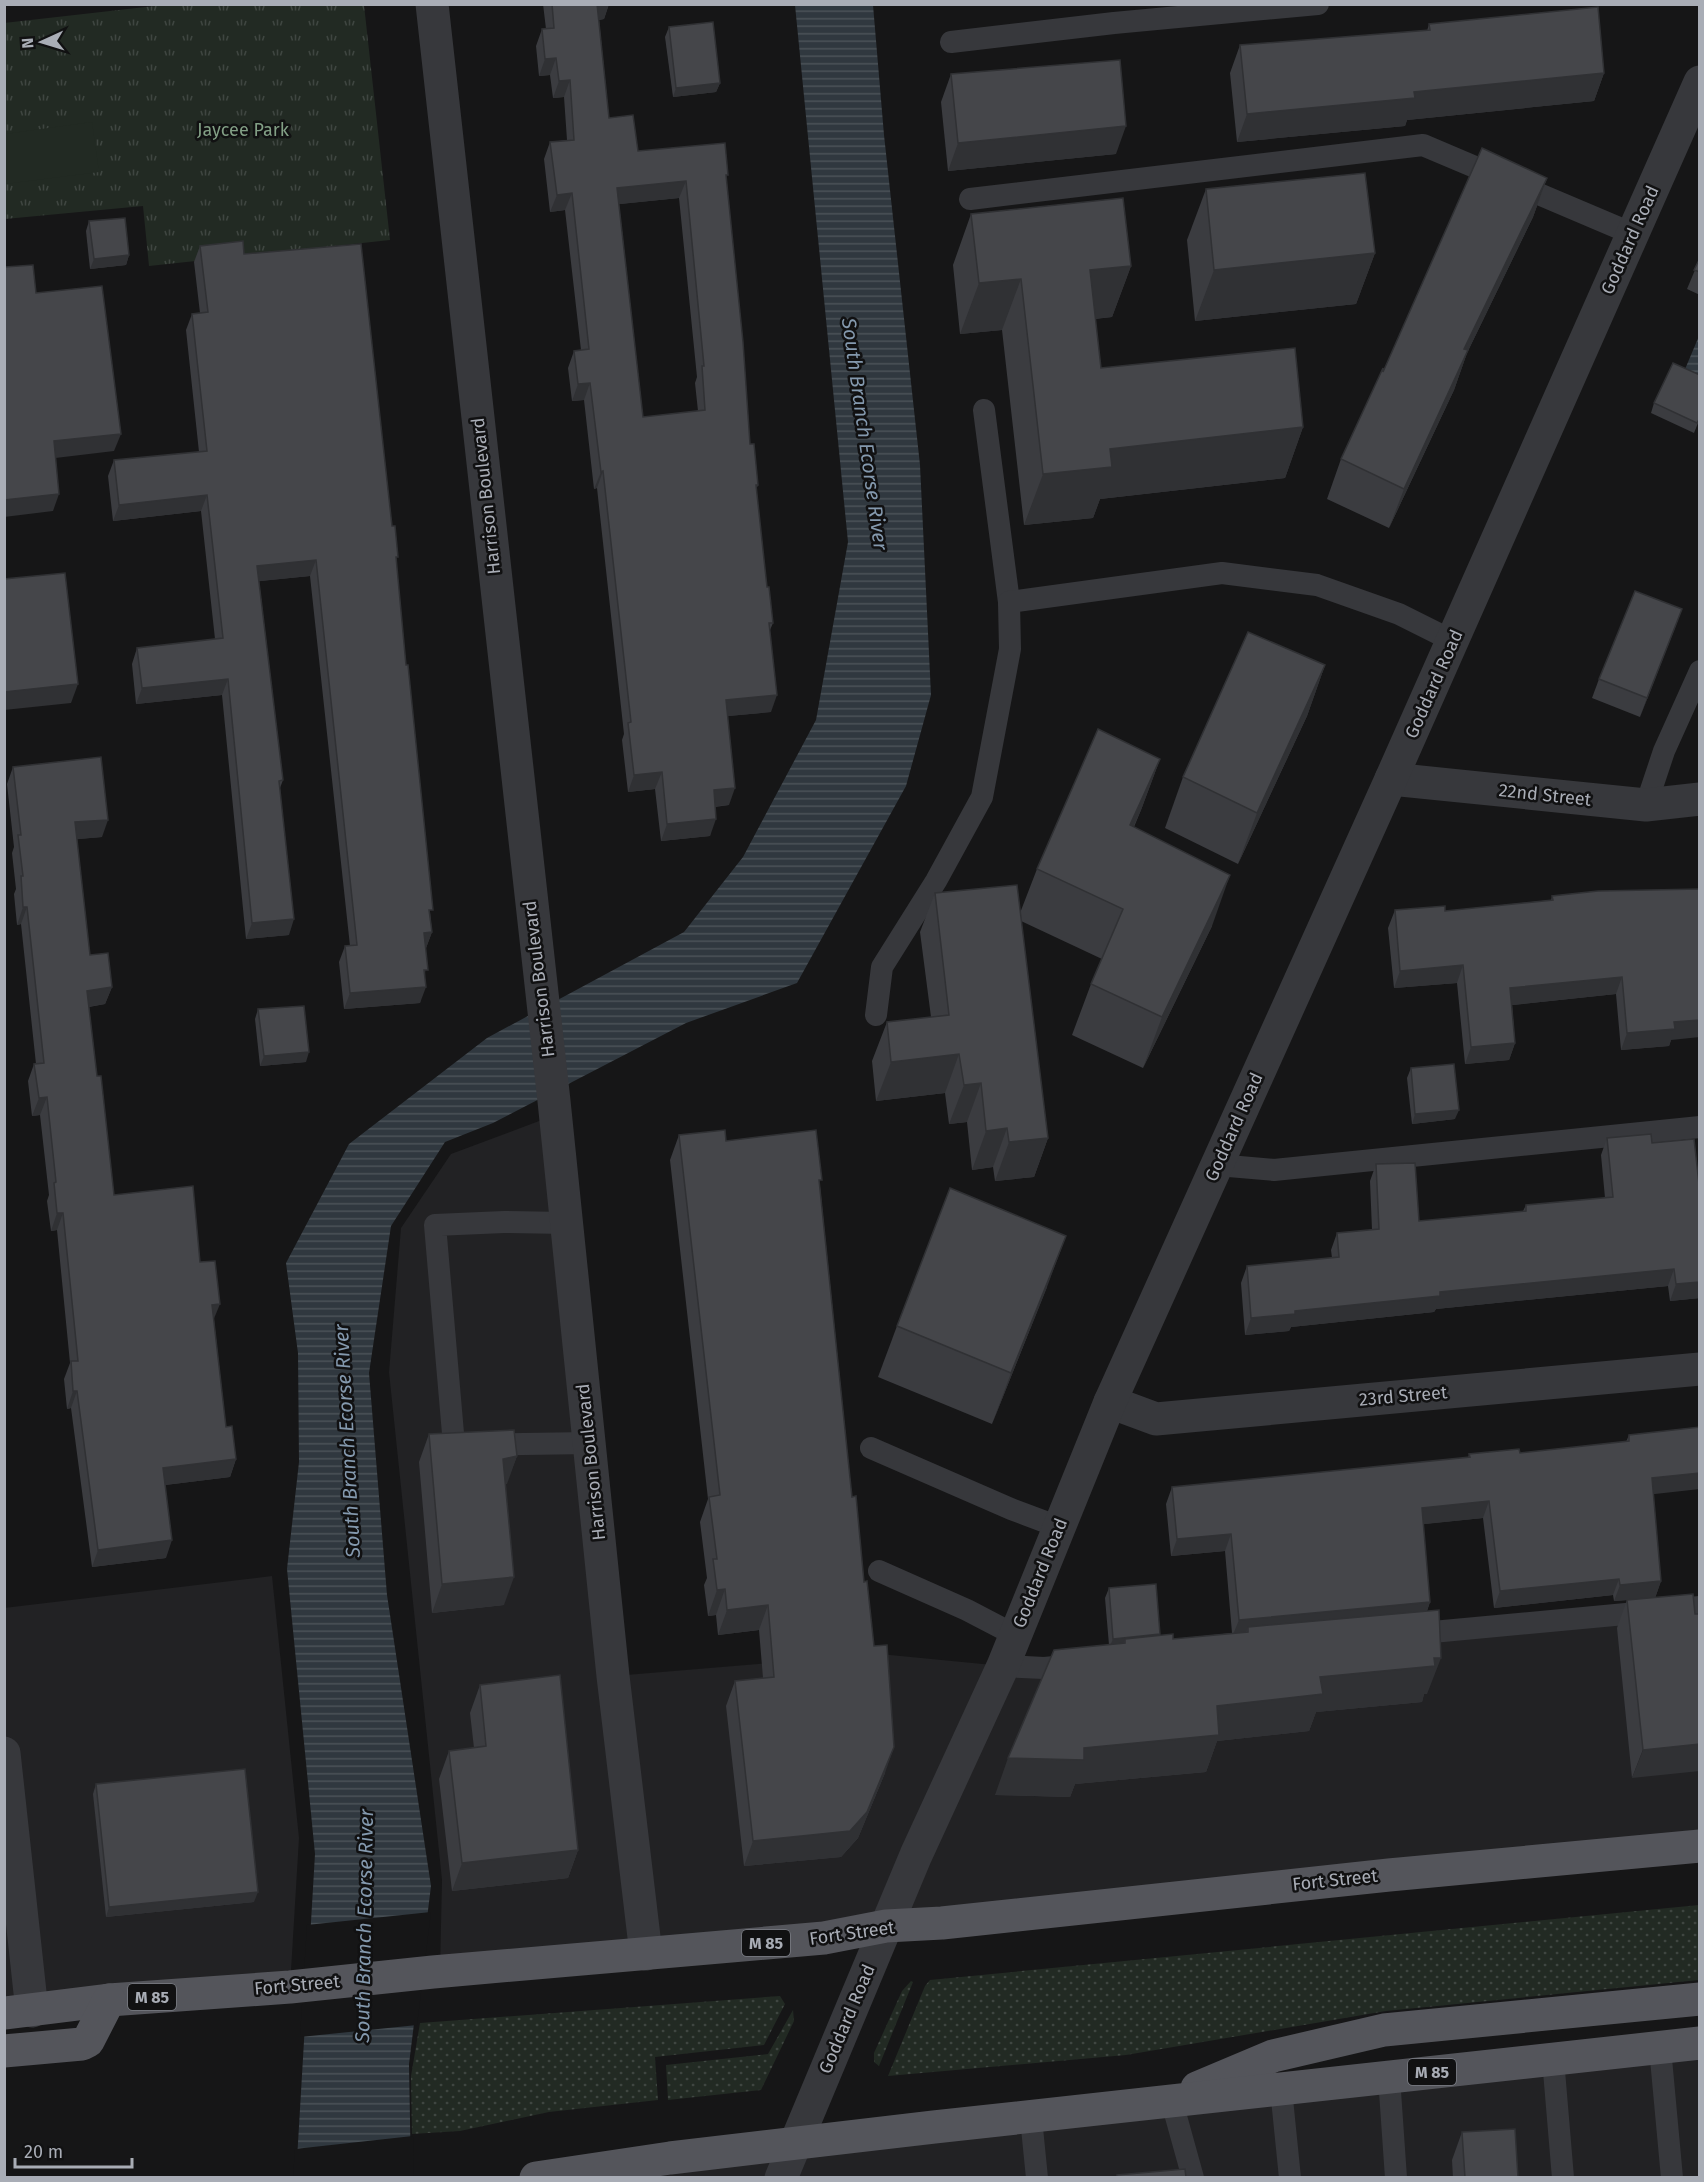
<svg xmlns="http://www.w3.org/2000/svg" width="1704" height="2182" viewBox="0 0 1704 2182" font-family="'Fira Sans',sans-serif">
	<defs>
		<pattern id="grass-dots" width="8" height="8" patternUnits="userSpaceOnUse" patternTransform="scale(1.5)"><rect width="8" height="8" fill="#222a23"/><path d="M2 2h.1M6 6h.1" fill="none" stroke="#3f4641" stroke-width="1.8" stroke-linecap="round"/></pattern>
		<pattern id="park-tufts" width="24" height="20" patternUnits="userSpaceOnUse" patternTransform="scale(1.5)"><rect width="24" height="20" fill="#222a23"/><path d="M3 7l-1-3M5 7V3M7 7l1-3M15 17l-1-3M17 17v-4M19 17l1-3" fill="none" stroke="#3f4641"/></pattern>
		<pattern id="water-rules" width="6" height="5" patternUnits="userSpaceOnUse" patternTransform="scale(1.5)"><rect width="6" height="5" fill="#30383f"/><path d="M0 2.5h6" fill="none" stroke="#4b5258"/></pattern>
	</defs>
	<rect width="100%" height="100%" fill="#161617"/>
	<!-- built -->
	<g fill="#222224">
		<path d="M555 1115 614 1676 880 1654 1003 1666 1699 1607V1847L440 1971 442 1880 389 1372 401 1228 451 1154Z"/>
		<path d="M272 1576 299 1838 290 1987 5 2013 4 1608Z"/>
		<path d="M1699 2043V2177L536 2178Z"/>
	</g>
	<!-- grass -->
	<g fill="url(#grass-dots)">
		<path d="M1699 1905V1980L1386 2011 1126 2055 888 2076 925 1986 930 1980Z"/>
		<path d="M911 1981 913 1982 879 2066 874 2062V2053L902 1991Z"/>
		<path d="M780 1996 785 2004 764 2045 655 2057 658 2100 549 2112 460 2131 412 2134 411 2076 420 2023Z"/>
		<path d="M793 2010 794 2021 761 2090 668 2100 666 2065 768 2054Z"/>
	</g>
	<!-- park -->
	<path fill="url(#park-tufts)" d="M172 4 364 5 390 240 149 266 143 206 5 219 4 23Z"/>
	<!-- garden -->
	<path fill="#222a23" d="M92 122 99 172 5 184V134Z"/>
	<!-- water -->
	<g fill="url(#water-rules)">
		<path d="M795 5H873L884 135 920 465 931 695 906 786 797 983 686 1023 493 1123 445 1142 391 1226 369 1373 387 1595 431 1886 409 2064 411 2177H296L315 1854 287 1569 299 1462 298 1353 286 1263 349 1144 487 1038 684 932 743 857 816 720 848 542Z"/>
		<path d="M1699 336V381L1683 374Z"/>
	</g>
	<!-- pier -->
	<g fill="#161617">
		<path d="M431 1912 417 2025 300 2037 307 1925Z"/>
		<path d="M413 2136 414 2178H293L295 2149Z"/>
	</g>
	<g fill="none" stroke-linecap="round" stroke-linejoin="round">
		<!-- service -->
		<g stroke="#37383c" stroke-width="22">
			<path d="M951 42 1114 23 1318 4"/>
			<path d="M970 199 1423 145 1633 234"/>
			<path d="M984 410 1009 602"/>
			<path d="M1646 805 1664 751 1700 671"/>
			<path d="M876 1015 882 967 936 881 982 797 1010 649 1009 602 1222 573 1317 585 1399 614 1453 641"/>
			<path d="M1217 1165 1274 1170 1700 1127"/>
			<path d="M566 1223 504 1222 435 1225 454 1445 589 1443"/>
			<path d="M871 1448 1011 1509 1059 1527"/>
			<path d="M879 1571 967 1610 1015 1635"/>
			<path d="M1411 1634 1700 1607"/>
			<path d="M1003 1666 1044 1668 1076 1665"/>
			<path d="M1660 2048 1672 2178"/>
			<path d="M1553 2059 1563 2178"/>
			<path d="M1389 2077 1396 2178"/>
			<path d="M1281 2089 1290 2178"/>
			<path d="M1165 2102 1175 2113 1193 2178"/>
			<path d="M1031 2118 1037 2178"/>
		</g>
		<!-- minor -->
		<g stroke="#37383c" stroke-width="33">
			<path d="M1391 779 1646 805 1700 799"/>
			<path d="M1110 1402 1156 1419 1700 1369"/>
			<path d="M4 1753 32 2011"/>
		</g>
		<!-- tertiary -->
		<g stroke="#37383c" stroke-width="33">
			<path d="M432 4 554 1101 613 1676 646 1954"/>
			<path d="M781 2178 916 1855 1003 1666 1110 1402 1391 779 1700 82"/>
		</g>
		<!-- primary -->
		<g stroke="#54555b" stroke-width="33">
			<path d="M4 2013 109 2000 290 1987 433 1972 824 1938 886 1926 942 1923 1389 1875 1700 1846"/>
			<path d="M4 2051 82 2044 88 2041 109 2000"/>
			<path d="M1197 2088 1273 2056 1384 2030 1700 1999"/>
			<path d="M536 2178 670 2158 934 2127 1700 2043"/>
		</g>
	</g>
	<!-- wall -->
	<g fill="#3b3c40" fill-rule="evenodd">
		<path d="M543 4H609L604 19 599 20 609 118 638 151 726 179 750 444 758 485 756 490 767 587 773 623 770 630 771 712 727 716 729 805 715 807 710 836 661 841 655 789 628 792 622 740 624 734 597 488 594 489 584 400 572 401 568 368 574 351 581 350 565 210 550 212 544 159 550 142 567 140 564 97 553 98 550 75 539 76 536 46 542 29H546ZM679 198 697 377 695 383 698 411 643 417 619 204Z"/>
		<path d="M1429 24 1604 73 1594 101 1407 120 1405 126 1237 142 1230 73 1240 45 1427 31Z"/>
		<path d="M669 27 720 83 716 92 673 97 665 37Z"/>
		<path d="M951 74 1116 154 948 171 941 102Z"/>
		<path d="M1547 178 1533 217 1467 353 1454 390 1389 528 1327 499 1341 459 1383 372Z"/>
		<path d="M1206 189 1375 253 1356 304 1195 321 1187 240Z"/>
		<path d="M971 214 1131 266 1112 317 1095 319 1101 368 1303 427 1285 478 1100 499 1093 518 1024 525 1002 330 960 334 953 265Z"/>
		<path d="M89 221 129 255 126 265 90 269 86 231Z"/>
		<path d="M200 246 244 254 392 526 396 562 432 932 426 948 425 978 420 1003 344 1009 339 962 345 946H350L310 576 259 581 283 780 280 788 289 935 246 939 222 695 136 704 132 664 137 648 215 639 201 511 113 521 108 476 114 460 199 452 186 330 192 314 200 313 194 262Z"/>
		<path d="M1700 258V295L1687 289Z"/>
		<path d="M1700 375V423H1698L1694 433 1651 413 1654 403Z"/>
		<path d="M1682 609 1640 717 1592 698 1599 679Z"/>
		<path d="M1325 665 1307 716 1238 864 1165 828 1183 777Z"/>
		<path d="M1160 759 1141 810 1134 827 1212 926 1143 1068 1072 1035 1091 984 1102 959 1021 921 1048 1138 1034 1177 995 1181 993 1167 972 1170 967 1122 949 1124 945 1093 876 1101 872 1061 887 1022 931 1017 920 932 935 893 1020 913 1037 869Z"/>
		<path d="M13 767 102 837 77 839 90 955 112 987 105 1004 89 1007 97 1076 114 1195 200 1262 214 1320 226 1427 236 1459 230 1477 165 1485 166 1558 92 1567 71 1408 67 1409 64 1379 70 1363 57 1230 51 1231 47 1201 49 1195 40 1115 32 1116 28 1081 34 1064H36L21 924 17 925 14 894 16 889 12 853 14 847 7 784Z"/>
		<path d="M1598 891 1671 1040 1669 1046 1621 1050 1616 994 1512 1005 1515 1043 1509 1060 1465 1064 1457 983 1394 988 1388 928 1395 910 1445 911 1551 900 1552 896Z"/>
		<path d="M258 1009 306 1062 260 1066 255 1019Z"/>
		<path d="M1411 1068 1455 1119 1412 1124 1407 1078Z"/>
		<path d="M679 1135 726 1141 820 1186 852 1497 864 1582 885 1773 858 1838 841 1857 744 1866 726 1706 735 1681 763 1678 759 1630 718 1635 716 1615 708 1616 704 1585 707 1578 700 1522 708 1499 670 1160Z"/>
		<path d="M1607 1138 1652 1143 1700 1193V1298L1670 1301 1668 1286 1436 1309 1434 1312 1291 1327 1289 1331 1245 1335 1241 1283 1247 1266 1332 1258 1331 1250 1337 1233 1372 1230 1370 1181 1376 1164 1419 1221 1523 1211 1526 1205 1605 1198 1601 1155Z"/>
		<path d="M1047 1287 992 1424 878 1377 897 1326Z"/>
		<path d="M429 1434 517 1456 506 1484 504 1605 432 1613 419 1462Z"/>
		<path d="M1629 1435 1653 1494 1661 1581 1655 1598 1614 1601 1613 1595 1494 1608 1483 1518 1423 1524 1430 1602 1427 1611V1694H1424L1422 1702 1316 1712 1309 1731 1217 1741 1206 1772 1075 1784 1070 1797 995 1795 1109 1645 1105 1598 1109 1588 1160 1634V1636L1173 1639 1232 1633 1225 1551 1171 1556 1166 1504 1172 1487 1468 1458 1469 1454 1520 1453 1626 1442Z"/>
		<path d="M1627 1600 1695 1614 1632 1778 1617 1628Z"/>
		<path d="M480 1685 578 1850 568 1878 452 1891 439 1779 449 1751 474 1748 470 1713Z"/>
		<path d="M96 1784 254 1902 106 1917 93 1794Z"/>
		<path d="M1462 2132 1518 2178H1453L1452 2160Z"/>
	</g>
	<!-- shaded-wall -->
	<g fill="#303134">
		<path d="M597 4H609L604 19 591 21Z"/>
		<path d="M556 58 550 75 539 76 545 59Z"/>
		<path d="M1604 73 1594 101 1407 120 1405 126 1237 142 1247 114 1414 92Z"/>
		<path d="M570 80 564 97 553 98 559 81Z"/>
		<path d="M720 83 716 92 673 97 676 88Z"/>
		<path d="M1126 126 1116 154 948 171 958 143Z"/>
		<path d="M1547 178 1533 217 1467 353 1454 390 1389 528 1404 489 1464 349Z"/>
		<path d="M686 181 679 198 611 205 617 188Z"/>
		<path d="M572 193 565 210 550 212 557 195Z"/>
		<path d="M1375 253 1356 304 1195 321 1214 270Z"/>
		<path d="M129 255 126 265 90 269 94 259Z"/>
		<path d="M1131 266 1112 317 1072 321 1090 270Z"/>
		<path d="M1021 279 1002 330 960 334 979 283Z"/>
		<path d="M590 383 584 400 572 401 578 384Z"/>
		<path d="M1303 427 1285 478 1100 499 1093 518 1024 525 1043 474 1110 449Z"/>
		<path d="M121 434 114 451 47 459 54 441Z"/>
		<path d="M603 471 597 488 594 489 601 472Z"/>
		<path d="M59 494 53 511 4 517V500Z"/>
		<path d="M207 495 201 511 113 521 119 505Z"/>
		<path d="M316 560 310 576 251 582 257 566Z"/>
		<path d="M1682 609 1675 628 1640 717 1647 698Z"/>
		<path d="M1325 665 1307 716 1238 864 1257 813Z"/>
		<path d="M228 679 222 695 136 704 142 688Z"/>
		<path d="M78 684 71 703 4 710V692Z"/>
		<path d="M777 695 771 712 719 717 726 700Z"/>
		<path d="M1160 759 1141 810 1111 876 1130 825Z"/>
		<path d="M662 772 655 789 628 792 634 775Z"/>
		<path d="M735 788 729 805 708 807 714 790Z"/>
		<path d="M716 819 710 836 661 841 667 824Z"/>
		<path d="M108 820 102 837 69 840 75 822Z"/>
		<path d="M1230 875 1212 926 1143 1068 1162 1017Z"/>
		<path d="M23 907H27L21 924 17 925Z"/>
		<path d="M294 919 289 935 246 939 252 923Z"/>
		<path d="M432 932 426 948 424 933Z"/>
		<path d="M1463 965 1457 983 1394 988 1400 971Z"/>
		<path d="M1622 977 1616 994 1504 1006 1510 988Z"/>
		<path d="M112 987 105 1004 81 1008 87 991Z"/>
		<path d="M426 987 420 1003 344 1009 350 993Z"/>
		<path d="M1700 1020V1037L1671 1040 1669 1046 1621 1050 1627 1033 1674 1022Z"/>
		<path d="M1515 1043 1509 1060 1465 1064 1471 1047Z"/>
		<path d="M309 1052 306 1062 260 1066 264 1056Z"/>
		<path d="M959 1054 945 1093 876 1101 891 1062Z"/>
		<path d="M981 1083 967 1122 949 1124 964 1085Z"/>
		<path d="M47 1097 40 1115 32 1116 39 1098Z"/>
		<path d="M1459 1110 1455 1119 1412 1124 1415 1114Z"/>
		<path d="M1007 1128 993 1167 972 1170 986 1131Z"/>
		<path d="M1048 1138 1034 1177 995 1181 1009 1142Z"/>
		<path d="M57 1213H63L57 1230 51 1231Z"/>
		<path d="M1066 1236 1047 1287 992 1424 1011 1373Z"/>
		<path d="M1674 1269 1668 1286 1436 1309 1434 1312 1291 1327 1289 1331 1245 1335 1251 1318 1295 1311 1440 1292Z"/>
		<path d="M1700 1282V1298L1670 1301 1676 1284Z"/>
		<path d="M220 1304 213 1321 212 1305Z"/>
		<path d="M73 1391H77L71 1408 67 1409Z"/>
		<path d="M517 1456 507 1484 493 1487 503 1459Z"/>
		<path d="M236 1459 230 1477 157 1486 163 1468Z"/>
		<path d="M1700 1473V1489L1646 1495 1652 1478Z"/>
		<path d="M1489 1501 1483 1518 1416 1525 1422 1508Z"/>
		<path d="M1231 1534 1225 1551 1171 1556 1177 1539Z"/>
		<path d="M172 1540 166 1558 92 1567 98 1550Z"/>
		<path d="M514 1577 504 1605 432 1613 442 1584Z"/>
		<path d="M1619 1579 1613 1595 1494 1608 1500 1591Z"/>
		<path d="M1661 1581 1655 1598 1614 1601 1620 1585Z"/>
		<path d="M725 1589 716 1615 708 1616 717 1590Z"/>
		<path d="M1430 1602 1424 1619 1248 1632V1627L1245 1636 1232 1637 1239 1620Z"/>
		<path d="M768 1605 759 1630 718 1635 727 1610Z"/>
		<path d="M1160 1634 1157 1644 1125 1643V1639L1122 1647 1109 1648 1113 1639Z"/>
		<path d="M1434 1658H1441L1427 1694H1424L1422 1702 1316 1712 1309 1731 1217 1741 1206 1772 1075 1784 1070 1797 995 1795 1008 1758 1217 1706 1320 1677Z"/>
		<path d="M1700 1744V1771L1632 1778 1643 1750Z"/>
		<path d="M894 1747 885 1773 858 1838 841 1857 744 1866 753 1841Z"/>
		<path d="M578 1850 568 1878 452 1891 462 1863Z"/>
		<path d="M258 1892 254 1902 106 1917 109 1907Z"/>
	</g>
	<!-- building -->
	<g fill="#45464a" stroke="#303134" stroke-width="1.5" fill-rule="evenodd">
		<path d="M552 4H597L609 118 633 115 638 151 725 143 728 175H726L743 342 750 444H754L758 485H756L767 587H769L773 623H769L777 695 726 700 735 788 714 790 716 819 667 824 662 772 634 775 628 723 631 722 603 471 601 472 590 383 578 384 574 351 589 349 572 193 557 195 550 142 574 140 570 80 559 81 556 58 545 59 542 29 554 28ZM686 181 704 366H702L705 410 643 417 617 188Z"/>
		<path d="M1598 7 1604 73 1414 92 1415 98 1247 114 1240 45 1430 30 1429 24Z"/>
		<path d="M713 22 720 83 676 88 669 27Z"/>
		<path d="M1120 60 1126 126 958 143 951 74Z"/>
		<path d="M1482 148 1547 178 1464 349 1468 350 1404 489 1341 459 1383 368V372Z"/>
		<path d="M1365 173 1375 253 1214 270 1206 189Z"/>
		<path d="M1123 198 1131 266 1090 270 1101 368 1295 348 1303 427 1110 449 1112 467 1043 474 1021 279 979 283 971 214Z"/>
		<path d="M125 218 129 255 94 259 89 221Z"/>
		<path d="M243 241 244 254 361 244 392 526H395L398 557H396L406 665H408L433 910H429L432 932 424 933 428 970H424L426 987 350 993 345 946 357 945 316 560 257 566 283 780 279 781 294 919 252 923 228 679 142 688 137 648 223 638 207 495 119 505 114 460 207 451 192 314 208 312 200 246Z"/>
		<path d="M1700 258V272L1694 270Z"/>
		<path d="M4 264 5 267 33 265 36 293 102 286 121 434 54 441 59 494 4 500Z"/>
		<path d="M1673 363 1700 375V418L1697 423 1654 403Z"/>
		<path d="M65 573 78 684 4 692V579Z"/>
		<path d="M1635 591 1682 609 1647 698 1599 679Z"/>
		<path d="M1248 632 1325 665 1257 813 1183 777Z"/>
		<path d="M1098 729 1160 759 1130 825 1230 875 1162 1017 1091 984 1123 909 1037 869Z"/>
		<path d="M101 757 108 820 75 822 90 955 108 953 112 987 87 991 97 1076H101L114 1195 193 1186 200 1262 215 1261 220 1304 212 1305 226 1427 232 1426 236 1459 163 1468 172 1540 98 1550 77 1391H73L71 1361H78L63 1213H57L54 1183 56 1182 47 1097 39 1098 34 1064 44 1063 27 907H23L21 876H23L18 835H21L13 767Z"/>
		<path d="M1017 885 1048 1138 1009 1142 1007 1128 986 1131 981 1083 964 1085 959 1054 891 1062 887 1022 949 1015 935 893Z"/>
		<path d="M1700 889V1020L1674 1022 1675 1029 1627 1033 1622 977 1510 988 1515 1043 1471 1047 1463 965 1400 971 1395 910 1445 906V911L1553 900 1552 896 1598 891Z"/>
		<path d="M304 1006 309 1052 264 1056 258 1009Z"/>
		<path d="M1454 1064 1459 1110 1415 1114 1411 1068Z"/>
		<path d="M725 1130 726 1141 816 1130 822 1180H819L852 1497 856 1496 864 1582 867 1581 874 1646 887 1645 894 1747 867 1812 850 1831 753 1841 735 1681 774 1677 768 1605 727 1610 725 1589 717 1590 713 1559H717L709 1497 720 1495 679 1135Z"/>
		<path d="M1651 1134 1652 1143 1694 1139 1700 1193V1282L1676 1284 1674 1269 1440 1292V1296L1295 1311V1314L1251 1318 1247 1266 1339 1257 1337 1233 1379 1229 1376 1164 1415 1163 1419 1221 1526 1211V1205L1613 1197 1607 1138Z"/>
		<path d="M950 1188 1066 1236 1011 1373 897 1326Z"/>
		<path d="M1700 1427V1473L1652 1478 1661 1581 1620 1585 1619 1579 1500 1591 1489 1501 1422 1508 1430 1602 1239 1620 1231 1534 1177 1539 1172 1487 1470 1457 1469 1454 1519 1449 1520 1453 1629 1441V1435Z"/>
		<path d="M514 1430 517 1456 503 1459 514 1577 442 1584 429 1434Z"/>
		<path d="M1156 1584 1160 1634 1113 1639 1109 1588Z"/>
		<path d="M1693 1594 1695 1614H1700V1744L1643 1750 1627 1600Z"/>
		<path d="M1439 1610 1441 1658H1434L1435 1666 1320 1677 1323 1694 1217 1706 1219 1735 1084 1748V1760L1008 1758 1054 1650 1125 1643V1639L1173 1634V1639L1248 1632V1627Z"/>
		<path d="M560 1675 578 1850 462 1863 449 1751 486 1746 480 1685Z"/>
		<path d="M245 1769 258 1892 109 1907 96 1784Z"/>
		<path d="M1515 2129 1518 2178H1465L1462 2132Z"/>
		<path d="M1185 2169 1186 2178H1117V2175Z"/>
	</g>
	<g text-anchor="middle" stroke-width="5" stroke-linejoin="round" paint-order="stroke">
		<!-- shield labels -->
		<g fill="#111112" stroke="#7b7e85" stroke-width="1.5">
			<rect x="742" y="1930" width="48" height="26" rx="4.5"/>
			<rect x="128" y="1984" width="48" height="26" rx="4.5"/>
			<rect x="1408" y="2059" width="48" height="26" rx="4.5"/>
		</g>
		<g font-size="16" font-weight="bold" fill="#a9adb6">
			<text x="766" y="1949">M 85</text>
			<text x="152" y="2003">M 85</text>
			<text x="1432" y="2078">M 85</text>
		</g>
		<!-- park labels -->
		<g font-size="18" fill="#829f85" stroke="#111112">
			<text x="243" y="136">Jaycee Park</text>
		</g>
		<!-- street labels -->
		<g font-size="18" fill="#a9adb6" stroke="#111112">
			<text transform="translate(1630 240) rotate(-66)" y="6">Goddard Road</text>
			<text transform="translate(486 496) rotate(-96)" y="6">Harrison Boulevard</text>
			<text transform="translate(1434 684) rotate(-66)" y="6">Goddard Road</text>
			<text transform="translate(1545 795) rotate(6)" y="6">22nd Street</text>
			<text transform="translate(539 979) rotate(-97)" y="6">Harrison Boulevard</text>
			<text transform="translate(1234 1127) rotate(-66)" y="6">Goddard Road</text>
			<text transform="translate(1403 1396) rotate(-5)" y="6">23rd Street</text>
			<text transform="translate(591 1462) rotate(-96)" y="6">Harrison Boulevard</text>
			<text transform="translate(1040 1573) rotate(-68)" y="6">Goddard Road</text>
			<text transform="translate(1335 1880) rotate(-6)" y="6">Fort Street</text>
			<text transform="translate(852 1933) rotate(-8)" y="6">Fort Street</text>
			<text transform="translate(297 1985) rotate(-5)" y="6">Fort Street</text>
			<text transform="translate(847 2019) rotate(-67)" y="6">Goddard Road</text>
		</g>
		<!-- water labels -->
		<g font-size="20" font-style="italic" fill="#8499ae" stroke="#111112">
			<text transform="translate(865 434) rotate(82)" y="7">South Branch Ecorse River</text>
			<text transform="translate(347 1441) rotate(-93)" y="7">South Branch Ecorse River</text>
			<text transform="translate(364 1926) rotate(-89)" y="7">South Branch Ecorse River</text>
		</g>
	</g>
	<!-- border -->
	<rect width="1704" height="2182" fill="none" stroke="#a9adb6" stroke-width="12"/>
	<!-- north arrow -->
	<g transform="translate(42 42) rotate(266)" stroke="#111112" stroke-width="4.5" paint-order="stroke">
	<path d="M0-4.5L10 22L0 15L-10 22Z" fill="#a9adb6"/>
	<text y="-9" font-size="16" font-weight="bold" text-anchor="middle" fill="#a9adb6">N</text>
	</g>
	<!-- scale -->
	<path d="M15 2158v9h117v-9" fill="none" stroke="#a9adb6" stroke-width="3"/>
	<text x="24" y="2158" font-size="18" fill="#a9adb6" stroke="#111112" stroke-width="4.5" paint-order="stroke">20 m</text>
</svg>
